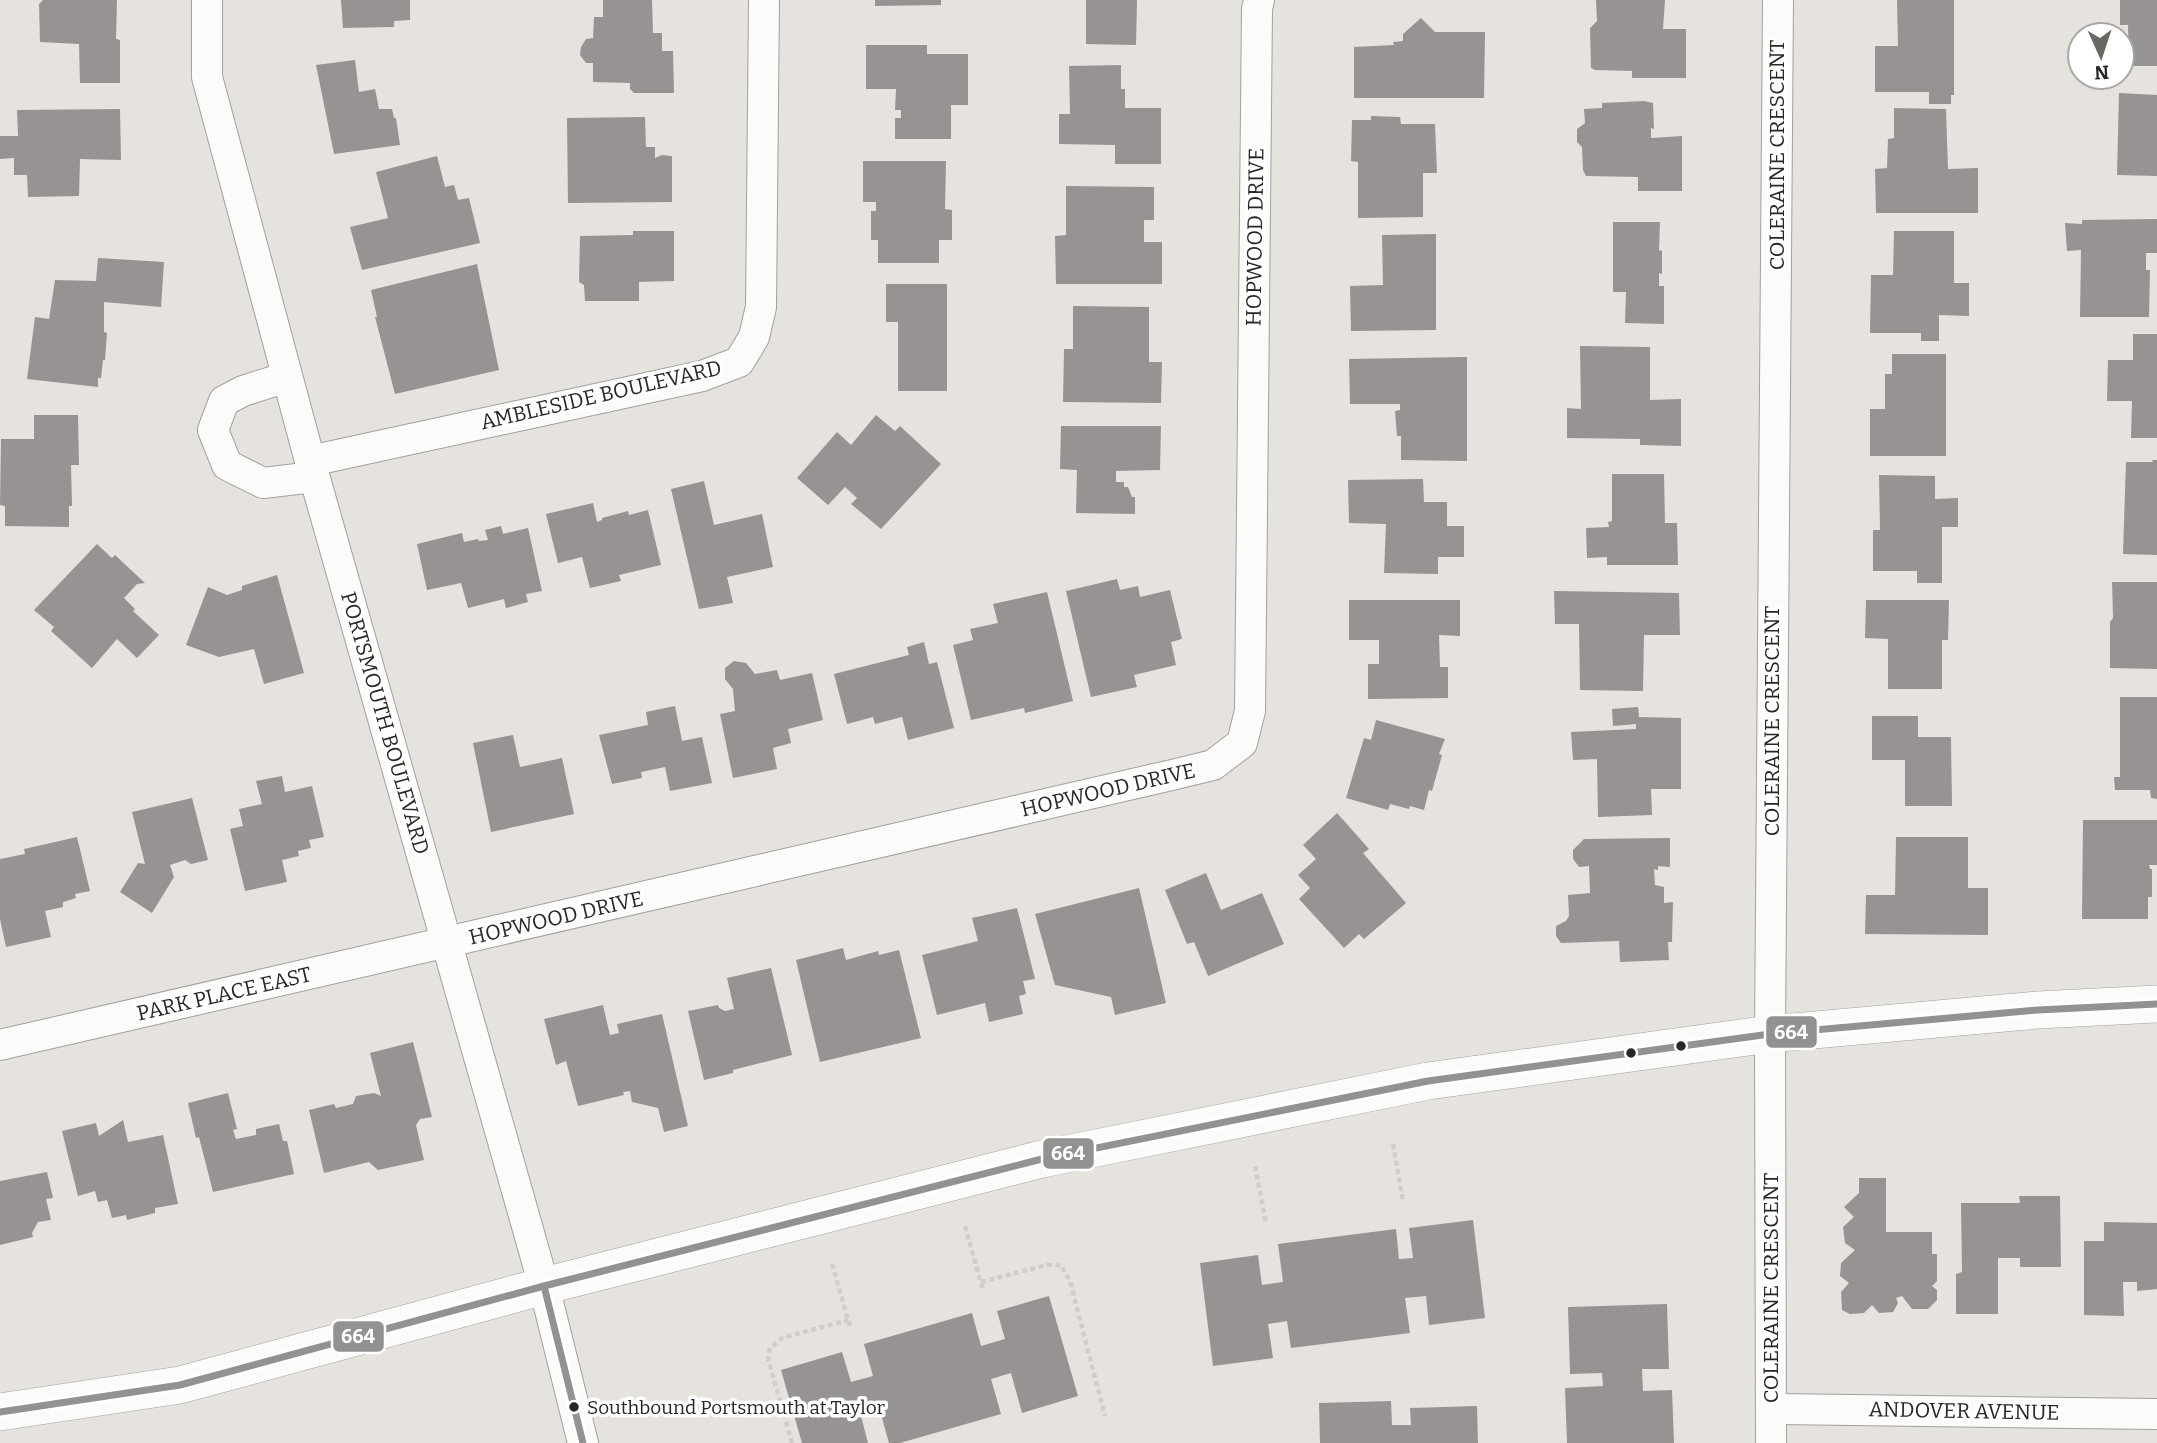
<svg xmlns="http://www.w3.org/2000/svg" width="2157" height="1443" viewBox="0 0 2157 1443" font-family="Bitter,serif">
	<rect width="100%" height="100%" fill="#e6e2de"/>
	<!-- building -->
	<g fill="#979393">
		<path d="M43 0H117L116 39 120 40V83H80L79 44 40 42 39 4Z"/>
		<path d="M341 0H410V20L394 21V27L343 28Z"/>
		<path d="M603 0H652L653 33H662V51H673L674 93H634L630 89V83L593 82V63H586L580 55 581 47 586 39 593 38 594 17H603Z"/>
		<path d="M875 0H941V5L875 6Z"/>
		<path d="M1086 0H1137L1136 45 1086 44Z"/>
		<path d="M1596 0H1665L1663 29H1686V78H1632V71L1595 70 1591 68 1590 28 1597 21Z"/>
		<path d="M1897 0H1954V95H1951V104H1929V92H1875V46H1898Z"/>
		<path d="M2120 0H2157V66H2129L2128 25H2120Z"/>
		<path d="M1421 18 1435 32H1485L1484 98H1354V47L1394 45 1393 42 1403 41V34Z"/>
		<path d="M866 45H927V54H968V105H951V139H895V118H901V110H895L896 89H866Z"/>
		<path d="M355 60 359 92 375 89 379 109H392L394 118H396L400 145 334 154 316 65Z"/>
		<path d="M1121 65V89H1125V108H1161V164H1115V145L1059 144V114H1070L1069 66Z"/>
		<path d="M2119 93 2157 95V176L2117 175Z"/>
		<path d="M1644 101 1653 103 1654 129 1651 128V138L1682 136V191H1638V177L1586 176 1583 170 1582 147 1577 142V129L1585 123 1584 109 1602 108V103Z"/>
		<path d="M1894 108 1946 109 1948 169 1978 168V213H1876L1875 169 1887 168 1888 139 1894 138Z"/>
		<path d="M120 109 121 160 80 159 79 196 28 197 27 175H14V158L0 159V136H18L17 110Z"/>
		<path d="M1371 116 1400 117 1401 124H1435L1437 173H1423V217L1358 218V162L1351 161 1352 120H1371Z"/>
		<path d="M645 117 646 147H655V158L662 155 672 156V202L568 203 567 118Z"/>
		<path d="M437 156 445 187 454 185 458 200 469 198 480 243 362 270 350 227 388 218 376 172Z"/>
		<path d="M863 161H946L945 209 952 210V240H939V263H878V240H871V211H876V202H863Z"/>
		<path d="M1066 186 1154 187V220H1144V242H1162V284H1056L1055 236 1066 235Z"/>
		<path d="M2157 219V253H2146V270H2150L2149 317H2080L2081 250 2067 251 2065 223 2082 224V220Z"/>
		<path d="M1613 222H1660L1659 250 1662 251V274L1659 273V286H1664V324L1625 323 1626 292H1613Z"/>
		<path d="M633 231H674V281L639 282V301H585L584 285 579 282 580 236 633 235Z"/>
		<path d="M1894 231H1954V283H1969V316L1939 315V341H1921V333H1870L1871 275H1893Z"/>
		<path d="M1436 234V330L1351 331 1350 286 1383 285 1382 235Z"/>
		<path d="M98 258 164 262 161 307 104 302V332L107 333 105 360H103L101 378H98V387L27 379 35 317 49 319 55 280 96 281Z"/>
		<path d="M477 264 499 370 395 394 375 317H377L371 290Z"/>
		<path d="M886 284H947V391H898V322H886Z"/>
		<path d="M1073 306 1149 307V362H1162L1161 403 1063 402 1064 349H1073Z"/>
		<path d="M2133 334H2157V438H2131L2132 401H2107L2108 360H2133Z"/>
		<path d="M1580 346 1650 347V400L1681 399V446L1640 445V439L1567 438V408L1581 409Z"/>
		<path d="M1892 354H1946V456H1870V409H1885V374H1892Z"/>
		<path d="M1467 357V461L1401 460V436H1397L1395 411 1400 410V404H1350L1349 359Z"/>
		<path d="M34 415H78L79 465H71L72 506H69V527L5 526V506L0 505 1 439H34Z"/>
		<path d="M876 415 895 431 900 426 941 464 881 529 851 504 857 498 845 487 828 505 797 478 837 432 851 445Z"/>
		<path d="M1061 426H1161L1160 470 1116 471V482H1124V487H1128L1132 497H1135V514L1076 513 1077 470 1060 469Z"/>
		<path d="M2152 460H2157V555L2123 554 2126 462H2153Z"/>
		<path d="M1612 474H1664L1665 523H1677L1678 565H1607V557L1587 558 1586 528 1609 527 1608 522 1612 521Z"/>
		<path d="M1879 475 1935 476V499L1958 498V527H1942V583H1917V571H1873V530H1880Z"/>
		<path d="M1423 479 1424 502H1447V526H1464V557H1438V574L1384 573 1386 524 1349 523 1348 480Z"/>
		<path d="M704 481 714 525 762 514 773 567 727 577 733 603 699 609 671 489Z"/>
		<path d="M593 503 597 522 602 520V518L628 511 629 515 648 510 661 565 619 575 621 581 590 588 582 557 558 563 546 514Z"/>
		<path d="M501 526 503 534 528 528 542 591 526 594 528 602 506 608 504 599 468 608 461 583 427 590 417 544 462 533 464 542 478 539 479 541 488 540 485 530Z"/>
		<path d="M97 544 112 558 115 555 145 583 137 584 124 598 135 609 133 611 159 635 137 658 117 639 92 668 51 631 54 627 34 610Z"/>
		<path d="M277 575 304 673 264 684 254 649 219 657 186 645 208 587 227 595 242 590V586Z"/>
		<path d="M1117 579 1120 590 1138 586 1140 597 1170 590 1182 639 1171 642 1176 665 1134 675 1137 687 1091 697 1066 591Z"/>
		<path d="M2112 582H2157V669L2110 668V622L2113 618Z"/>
		<path d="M1554 591 1679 593 1680 635H1644L1643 691 1580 690 1579 624H1555Z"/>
		<path d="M1047 592 1073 701 1025 713 1024 708 971 720 953 645 973 640 970 629 998 623 993 604Z"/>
		<path d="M1349 600H1460V636L1439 635 1440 667H1448V698L1368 699V664H1379V640H1349Z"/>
		<path d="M1866 600H1949L1948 640H1942V689H1888V639L1865 638Z"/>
		<path d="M924 642 929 664 937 662 954 728 908 740 902 717 875 724 873 717 847 724 834 674 909 655 907 647Z"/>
		<path d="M734 661 746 663 755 674 777 670 780 680 812 673 823 720 788 729 791 743 773 748 777 769 733 778 720 714 735 711 733 689 725 679V668Z"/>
		<path d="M2120 697H2157V799L2151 798 2150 790H2115L2114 777H2120Z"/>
		<path d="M675 706 682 741 702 737 712 783 670 791 665 767 641 772 642 778 612 784 599 735 648 725 646 712Z"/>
		<path d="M1638 707 1639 717 1681 718V789H1651L1652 815 1598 817 1597 759 1573 760 1571 732 1636 729V724L1613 726 1612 709Z"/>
		<path d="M1872 716H1918V737H1951L1952 806H1905V760H1872Z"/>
		<path d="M1376 720 1445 739 1439 754 1442 755 1432 791 1429 790 1424 810 1410 806 1409 809 1390 804 1388 810 1346 798 1364 738 1371 740Z"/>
		<path d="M513 735 520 767 562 758 574 814 491 832 473 743Z"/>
		<path d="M282 776 285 792 312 786 324 837 309 840 311 848 298 851 299 856 282 860 287 882 245 891 230 829 243 826 239 809 262 804 256 781Z"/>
		<path d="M192 798 208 860 191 864 185 860 170 865 174 877 152 913 120 892 138 863 145 864 132 812Z"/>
		<path d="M1337 813 1369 849 1363 853 1406 903 1364 939 1359 934 1344 948 1299 899 1310 888 1298 875 1316 859 1303 845Z"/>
		<path d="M2083 820H2157V865H2149L2150 869H2152V897H2148V919H2082Z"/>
		<path d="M77 837 90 891 75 894 76 898 63 902V907L45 911 51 937 6 947 0 919V859L25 854 24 849Z"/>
		<path d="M1896 837H1968V888H1988V935L1865 934 1866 895H1895Z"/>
		<path d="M1670 838V867L1658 866V870L1654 869 1655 885 1664 887V903L1673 902 1672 942H1668L1669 960 1620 962 1619 941 1561 943 1556 936V926L1566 921 1569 916 1568 895 1590 893 1589 866 1579 867 1573 859V850L1584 839Z"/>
		<path d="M1206 873 1221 910 1262 893 1284 944 1208 976 1194 942 1187 944 1165 890Z"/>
		<path d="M1139 888 1166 1003 1115 1015 1111 997 1055 985 1035 914Z"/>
		<path d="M1017 908 1035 979 1023 981 1026 994 1019 996 1023 1014 989 1022 985 1003 937 1015 922 955 978 941 972 918Z"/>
		<path d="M843 948 846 960 878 951 879 955 899 950 921 1038 820 1062 796 960Z"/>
		<path d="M771 968 792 1055 733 1070V1073L704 1080 688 1011 718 1005 719 1008 725 1011 734 1009 727 978Z"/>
		<path d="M603 1005 610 1035 619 1033 617 1024 662 1014 688 1126 664 1132 658 1108 632 1102 630 1091 623 1092 624 1095 578 1106 566 1061 556 1065 544 1019Z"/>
		<path d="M413 1042 432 1117 420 1119 416 1125 424 1160 378 1170 369 1162 324 1173 309 1110 334 1104 336 1108 353 1104 356 1096 374 1093 381 1096 370 1053Z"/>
		<path d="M228 1093 237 1129 233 1130 236 1139 256 1135V1129L279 1124 283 1141H287L294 1174 213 1192 199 1137 196 1138 188 1103Z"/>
		<path d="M123 1120 128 1142 163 1135 178 1204 155 1208V1213L127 1220 126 1215 112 1218 107 1200 98 1202 95 1191 78 1196 62 1131 96 1123 99 1136Z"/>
		<path d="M47 1172 53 1198 46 1199 51 1220 38 1222 32 1233 33 1237 0 1245V1181Z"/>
		<path d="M1859 1178H1886V1232H1932V1254H1937V1281L1932 1286 1937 1290V1300L1928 1309H1912L1902 1296 1896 1298 1898 1303 1893 1312 1879 1313 1872 1305 1864 1313 1850 1314 1842 1310 1841 1292 1849 1283 1840 1276 1841 1263 1855 1250 1845 1243 1843 1227 1854 1217 1844 1207 1859 1193Z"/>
		<path d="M2019 1196H2060L2061 1267H2020V1258H1998V1314H1956V1274L1962 1272 1961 1203H2020Z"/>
		<path d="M1473 1220 1485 1318 1429 1325 1426 1296 1405 1298 1410 1333 1291 1348 1287 1321 1268 1324 1273 1358 1213 1366 1200 1263 1258 1255 1262 1285 1283 1282 1278 1244 1396 1229 1399 1259 1413 1258 1409 1228Z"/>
		<path d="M2104 1222 2157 1223V1289L2137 1291V1282H2123L2124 1316 2084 1315V1241H2104Z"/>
		<path d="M1049 1296 1078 1396 1022 1413 1011 1373 991 1379 1001 1414 900 1443H889L880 1411 861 1416 868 1443H802L781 1370 842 1352 851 1382 873 1376 864 1344 972 1313 981 1346 1005 1339 997 1311Z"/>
		<path d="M1667 1304 1669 1369H1642L1643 1391 1672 1390 1674 1443H1567L1565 1388 1603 1386 1602 1373 1570 1374 1568 1307Z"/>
		<path d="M1391 1401 1392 1425H1411L1410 1408 1477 1406 1478 1443H1320L1319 1403Z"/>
	</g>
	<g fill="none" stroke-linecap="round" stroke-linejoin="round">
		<defs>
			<g id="minor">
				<path d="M207 0V77L310 461 544 1286 583 1443"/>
				<path d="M287 377 243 391 224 401 213 430 227 465 263 483 314 477"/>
				<path d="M310 461 702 376 739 362 754 337 761 307 764 0"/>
				<path d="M0 1045 1172 775 1213 765 1242 743 1250 711 1257 9 1259 0"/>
				<path d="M1772 1409 2157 1414"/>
				<path d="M1771 1443 1770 1034 1778 0"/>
			</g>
			<path id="tertiary" d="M0 1412 180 1385 544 1286 1042 1159 1428 1081 1770 1034 2038 1010 2157 1004"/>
		</defs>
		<!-- minor casing -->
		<use href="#minor" stroke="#a3a09d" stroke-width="32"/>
		<!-- tertiary casing -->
		<use href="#tertiary" stroke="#a3a09d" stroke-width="38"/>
		<!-- path -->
		<g stroke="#d0cecd" stroke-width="4.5" stroke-dasharray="5 3.5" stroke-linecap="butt">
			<path d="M1393 1144 1403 1201"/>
			<path d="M1255 1166 1266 1223"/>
			<path d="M965 1226 983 1290"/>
			<path d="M832 1264 850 1327"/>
			<path d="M981 1282 1047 1265H1061L1070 1281 1105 1416"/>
			<path d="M792 1443 768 1359 770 1348 782 1338 848 1320"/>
		</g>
		<!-- minor -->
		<use href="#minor" stroke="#fbfbfa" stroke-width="30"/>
		<!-- tertiary -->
		<use href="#tertiary" stroke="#fbfbfa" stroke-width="37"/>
		<defs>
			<g id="bus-1">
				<path d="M544 1286 583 1443"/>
				<path d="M0 1412 180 1385 544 1286 1042 1159 1428 1081 1770 1034 2038 1010 2157 1004"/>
			</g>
		</defs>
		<!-- bus-1 casing -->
		<use href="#bus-1" stroke="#fff" stroke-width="12"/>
		<!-- bus-1 -->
		<use href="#bus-1" stroke="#949291" stroke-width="7"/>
	</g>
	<!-- markers -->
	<g fill="#292623" stroke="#fff" stroke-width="2.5">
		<circle cx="1681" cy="1046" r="6"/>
		<circle cx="1631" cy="1053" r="6"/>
		<circle cx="574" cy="1407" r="6"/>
	</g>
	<g text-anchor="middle" stroke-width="7" stroke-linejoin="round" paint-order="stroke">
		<!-- bus labels -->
		<g font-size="19" fill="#292623" stroke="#fff" text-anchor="start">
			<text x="587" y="1414">Southbound Portsmouth at Taylor</text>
		</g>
		<!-- street labels -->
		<g font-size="21" fill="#292623" stroke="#fff">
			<text transform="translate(1777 155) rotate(-90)" y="7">COLERAINE CRESCENT</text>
			<text transform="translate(1255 237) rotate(-89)" y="7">HOPWOOD DRIVE</text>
			<text transform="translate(601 395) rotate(-13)" y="7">AMBLESIDE BOULEVARD</text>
			<text transform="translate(1772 721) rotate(-90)" y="7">COLERAINE CRESCENT</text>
			<text transform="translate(385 723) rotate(74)" y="7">PORTSMOUTH BOULEVARD</text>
			<text transform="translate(1108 790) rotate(-13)" y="7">HOPWOOD DRIVE</text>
			<text transform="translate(556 918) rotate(-13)" y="7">HOPWOOD DRIVE</text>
			<text transform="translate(224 994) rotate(-13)" y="7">PARK PLACE EAST</text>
			<text transform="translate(1771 1288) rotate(-90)" y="7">COLERAINE CRESCENT</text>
			<text transform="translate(1964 1411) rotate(1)" y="7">ANDOVER AVENUE</text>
		</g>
	</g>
	<g stroke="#fff" stroke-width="2.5">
		<rect x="1765" y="1015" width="53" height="34" rx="7" fill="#949291"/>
		<rect x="1042" y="1137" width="53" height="33" rx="7" fill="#949291"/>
		<rect x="332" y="1320" width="53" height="33" rx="7" fill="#949291"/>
	</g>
	<g font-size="19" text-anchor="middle" font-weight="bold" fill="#fff">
		<text x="1791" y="1039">664</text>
		<text x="1068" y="1160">664</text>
		<text x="358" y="1343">664</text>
	</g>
	<!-- north arrow -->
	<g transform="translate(2101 56) rotate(177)"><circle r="33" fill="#ffffff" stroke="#a9a8a7" stroke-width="2"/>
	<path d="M0-5L12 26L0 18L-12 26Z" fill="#6b6864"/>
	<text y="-10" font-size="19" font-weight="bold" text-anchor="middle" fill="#292623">N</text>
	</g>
</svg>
